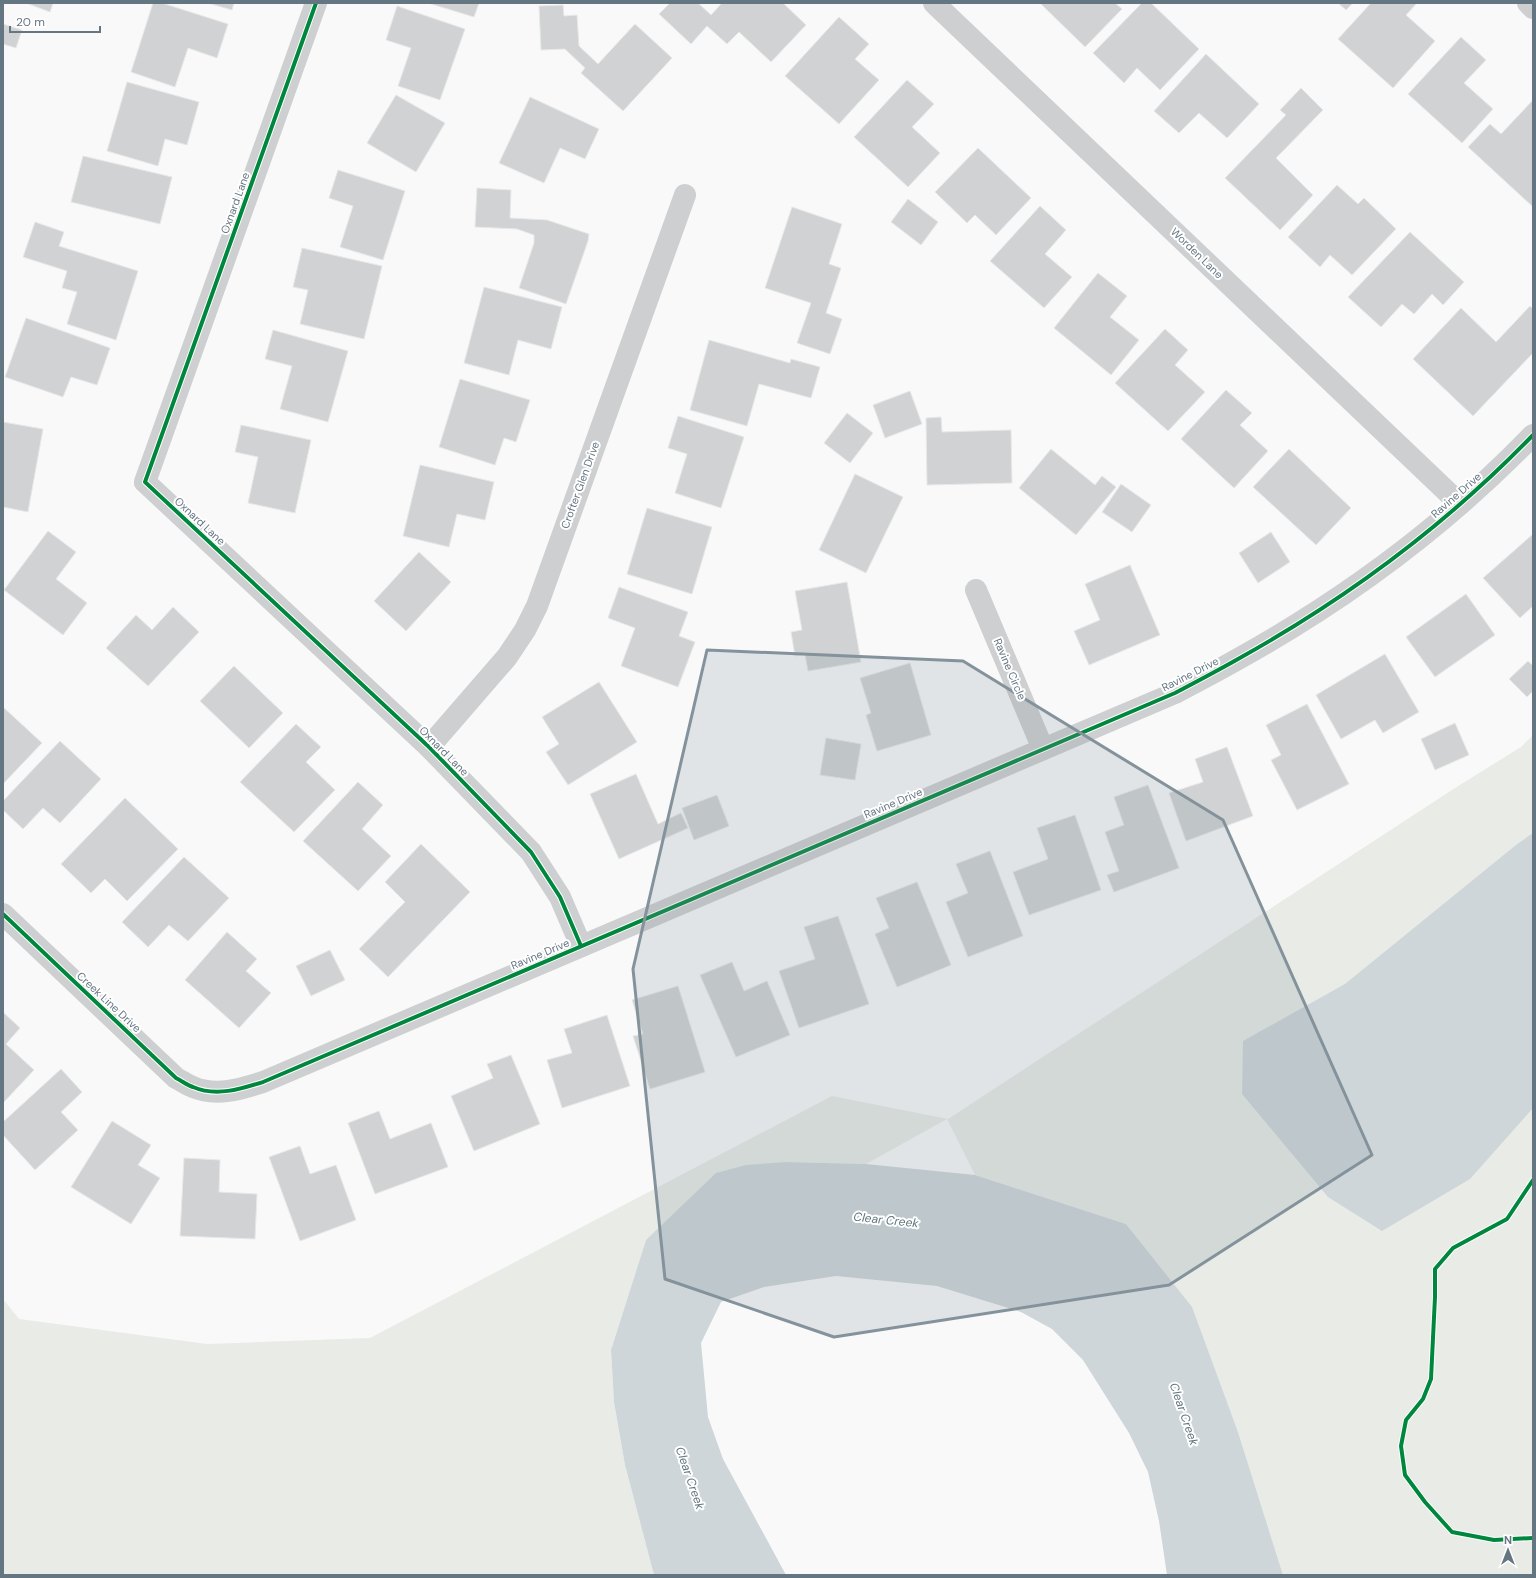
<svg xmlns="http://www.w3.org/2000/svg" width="1536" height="1578" viewBox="0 0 1536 1578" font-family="'DM Sans',sans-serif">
	<rect width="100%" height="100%" fill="#f9f9f9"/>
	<!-- green -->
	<path fill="#e8ebe6" d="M1533 735V1575H1283L1238 1432 1191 1307 1126 1224 975 1175 947 1119 866 1164 786 1162 646 1240 611 1350 614 1402 625 1465 654 1575H3V1299L19 1319 207 1344 370 1338 832 1096 948 1119 1455 788 1521 747Z"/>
	<!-- water -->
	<g fill="#ced6d9">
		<path d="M1533 833V1108L1470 1179 1382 1231 1328 1197 1242 1094 1243 1041 1345 984 1516 845Z"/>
		<path d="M786 1162 866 1164 975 1175 1126 1224 1192 1307 1238 1432 1283 1575H1167L1159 1521 1148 1472 1129 1433 1083 1360 1052 1329 1021 1312 937 1286 836 1276 764 1287 721 1302 701 1343 708 1417 723 1459 786 1575H654L625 1465 614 1402 611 1350 646 1240 716 1173 746 1165Z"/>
	</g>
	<!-- building -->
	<g fill="#d0d2d3" stroke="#e8e8e8">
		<path d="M26 3H53L50 12Z"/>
		<path d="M153 3H162L228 24 217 58 188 48 175 87 131 72Z"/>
		<path d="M208 3H234L232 10Z"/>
		<path d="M428 3H479L474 17Z"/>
		<path d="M670 3H698L711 15 722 3H783L806 25 771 62 739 32 727 44 707 26 691 44 659 14Z"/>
		<path d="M1040 3H1115L1122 9 1085 47Z"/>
		<path d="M1142 3H1151L1199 49 1160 90 1137 68 1124 83 1093 53Z"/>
		<path d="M1338 3H1353L1346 10Z"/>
		<path d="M1371 3H1417L1406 15 1435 41 1393 88 1338 39Z"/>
		<path d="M563 5 564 16 577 15 579 46 598 64 635 24 672 58 623 111 581 73 585 68 565 49 541 50 539 6Z"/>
		<path d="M397 6 465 29 440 100 398 86 411 48 386 40Z"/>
		<path d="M839 17 869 44 855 59 879 80 839 124 785 76Z"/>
		<path d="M3 24 22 30 16 48 3 44Z"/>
		<path d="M1461 37 1486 60 1464 83 1493 109 1462 143 1408 94Z"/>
		<path d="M1206 54 1259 104 1227 138 1199 113 1179 133 1154 111Z"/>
		<path d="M907 80 934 104 912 127 940 153 908 187 854 137Z"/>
		<path d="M127 82 199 102 187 145 165 139 158 166 107 151Z"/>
		<path d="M1301 88 1323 110 1276 158 1313 195 1280 230 1225 178 1286 115 1280 110Z"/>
		<path d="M396 95 445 123 416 172 367 143Z"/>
		<path d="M530 97 599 129 585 159 560 148 544 183 499 163Z"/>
		<path d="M1533 100V205L1532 206 1468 147 1490 124 1501 134Z"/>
		<path d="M978 148 1031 198 996 235 975 215 967 223 935 192Z"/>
		<path d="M83 156 172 177 160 224 71 202Z"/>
		<path d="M338 170 405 191 383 260 340 247 353 206 329 198Z"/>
		<path d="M1337 185 1358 204 1364 198 1396 229 1352 275 1330 255 1320 267 1288 237Z"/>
		<path d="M477 188 511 190 510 218 547 220 589 234 588 241 566 304 519 288 534 243V235L517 229 475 227Z"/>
		<path d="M908 199 938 222 921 245 891 222Z"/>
		<path d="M1040 206 1066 230 1045 254 1072 277 1044 308 990 261Z"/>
		<path d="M792 207 842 224 829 264 841 268 826 313 842 319 830 354 797 343 811 303 765 288Z"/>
		<path d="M35 222 64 232 59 246 138 271 116 340 67 324 77 292 62 288 67 271 23 257Z"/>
		<path d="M1410 232 1464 282 1443 305 1432 294 1414 314 1402 304 1381 327 1348 297Z"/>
		<path d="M302 248 382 266 364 339 300 324 308 290 293 287Z"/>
		<path d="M1098 273 1127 296 1110 317 1139 340 1111 375 1054 328Z"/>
		<path d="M484 287 562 307 551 349 518 340 509 375 464 363Z"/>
		<path d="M1530 306 1533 309V353L1473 416 1413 359 1461 308 1496 342Z"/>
		<path d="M26 318 110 348 97 385 71 377 63 397 5 377Z"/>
		<path d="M1165 329 1188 350 1175 365 1205 392 1168 431 1115 383Z"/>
		<path d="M273 330 348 351 328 422 280 409 292 366 265 359Z"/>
		<path d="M709 340 790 363 791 359 820 367 811 398 759 384 747 426 690 410Z"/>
		<path d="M460 379 530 400 516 442 504 438 495 465 439 447Z"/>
		<path d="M1226 390 1252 413 1240 425 1268 451 1234 488 1181 439Z"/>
		<path d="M910 391 922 424 885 438 873 405Z"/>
		<path d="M847 413 873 433 850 463 824 443Z"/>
		<path d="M678 416 744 437 721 508 675 493 687 454 668 448Z"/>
		<path d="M941 417 942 432 1011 430 1012 483 927 485 926 418Z"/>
		<path d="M3 422 43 429 28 512 3 507Z"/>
		<path d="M241 425 311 440 295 513 248 503 258 457 235 452Z"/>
		<path d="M1051 449 1095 485 1102 476 1116 487 1076 535 1019 488Z"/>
		<path d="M1289 449 1351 508 1316 545 1253 487Z"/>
		<path d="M420 465 494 482 485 520 457 514 449 547 403 536Z"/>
		<path d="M855 474 903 497 866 573 819 550Z"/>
		<path d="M1121 484 1151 505 1132 532 1102 512Z"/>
		<path d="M647 508 712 527 692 594 627 574Z"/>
		<path d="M48 531 76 552 56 579 87 603 63 635 4 590Z"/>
		<path d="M1271 532 1290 562 1258 583 1239 553Z"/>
		<path d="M1533 534V606L1520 618 1483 578Z"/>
		<path d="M419 552 451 582 406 631 374 601Z"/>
		<path d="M1130 565 1160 635 1089 665 1074 631 1100 620 1085 584Z"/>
		<path d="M847 582 861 662 808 671 805 654 795 656 791 632 802 630 795 591Z"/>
		<path d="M619 587 688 612 679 636 695 642 678 687 621 666 635 628 608 618Z"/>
		<path d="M1466 594 1495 635 1435 677 1406 637Z"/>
		<path d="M173 607 199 632 148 686 106 648 136 615 152 630Z"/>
		<path d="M1385 654 1419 712 1383 733 1375 720 1341 739 1316 695Z"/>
		<path d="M1528 661 1533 666V691L1527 697 1509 679Z"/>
		<path d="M910 663 931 735 877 751 866 715 871 713 860 678Z"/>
		<path d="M234 666 283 713 249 748 200 701Z"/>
		<path d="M599 682 637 742 568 785 546 752 559 744 542 717Z"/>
		<path d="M1307 704 1349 784 1297 810 1271 760 1281 755 1266 725Z"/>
		<path d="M3 707 42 743 3 784Z"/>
		<path d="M1455 723 1469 755 1435 770 1421 739Z"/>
		<path d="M296 724 321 747 306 762 335 790 294 832 240 782Z"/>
		<path d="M826 738 861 744 855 780 820 775Z"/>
		<path d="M60 741 101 779 60 823 43 808 23 829 3 810V801Z"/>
		<path d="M1227 747 1253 816 1186 841 1169 793 1203 782 1195 759Z"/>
		<path d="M636 774 658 824 681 813 688 828 619 859 590 794Z"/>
		<path d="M358 782 383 805 362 829 391 856 358 891 303 841Z"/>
		<path d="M1148 785 1179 868 1114 892 1107 875 1119 871 1105 832 1124 825 1114 797Z"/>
		<path d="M717 795 729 826 694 840 682 808Z"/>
		<path d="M125 798 178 849 127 901 105 879 91 893 61 864Z"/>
		<path d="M1075 815 1101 890 1029 915 1013 872 1048 859 1037 828Z"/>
		<path d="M421 844 470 892 388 977 359 949 405 902 385 882Z"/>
		<path d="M990 851 1023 936 968 957 946 902 968 893 956 864Z"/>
		<path d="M184 857 229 898 188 941 169 925 148 947 122 922Z"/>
		<path d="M917 882 951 965 897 987 875 934 889 928 876 898Z"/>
		<path d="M838 916 869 1004 799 1028 779 971 815 959 804 927Z"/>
		<path d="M227 932 257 959 246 971 271 993 239 1028 185 980Z"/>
		<path d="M330 950 345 980 311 996 296 966Z"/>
		<path d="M732 962 744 991 767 981 790 1035 736 1057 700 975Z"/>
		<path d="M678 986 705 1072 650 1089 633 1036 643 1034 632 1000Z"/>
		<path d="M3 1012 20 1028 6 1044 34 1070 3 1103Z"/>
		<path d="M607 1015 630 1086 562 1108 547 1060 572 1053 564 1029Z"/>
		<path d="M511 1055 540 1124 474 1151 451 1096 493 1078 487 1064Z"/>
		<path d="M61 1069 82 1092 61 1112 78 1130 35 1170 3 1135V1122Z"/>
		<path d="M379 1111 390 1139 431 1123 448 1167 375 1194 348 1123Z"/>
		<path d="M112 1121 151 1145 138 1165 160 1178 131 1224 71 1187Z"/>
		<path d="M300 1146 310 1174 336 1165 356 1220 300 1241 269 1157Z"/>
		<path d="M184 1158 220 1160 219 1192 257 1194 255 1239 180 1236Z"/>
	</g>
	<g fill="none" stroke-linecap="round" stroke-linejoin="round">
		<!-- path -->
		<path stroke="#cbcccd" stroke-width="2.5" stroke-dasharray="2 2" stroke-linecap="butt" d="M1533 1180 1507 1219 1453 1248 1435 1269V1297L1431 1379 1423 1399 1406 1420 1401 1446 1405 1475 1425 1502 1452 1532 1494 1540 1533 1538"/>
		<!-- minor -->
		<g stroke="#cecfd0" stroke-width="22">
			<path d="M316 3 145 482 429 747 531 852 560 897 581 946"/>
			<path d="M934 3 1460 504"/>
			<path d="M1528 3 1533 8"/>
			<path d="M976 590 1043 749"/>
			<path d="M429 747 507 657 525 630 537 606 685 195"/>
			<path d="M3 914 176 1078C182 1081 187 1085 193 1087 216 1097 241 1089 263 1082L1175 693C1196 682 1217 671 1238 659 1346 599 1447 524 1533 435"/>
		</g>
		<defs>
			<g id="cycleway">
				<path d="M316 3 145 482 429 747 531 852 560 897 581 946"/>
				<path d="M3 914 176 1078C182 1081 187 1085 193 1087 216 1097 241 1089 263 1082L1175 693C1196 682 1217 671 1238 659 1346 599 1447 524 1533 435"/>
				<path d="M1533 1180 1507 1219 1453 1248 1435 1269V1297L1431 1379 1423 1399 1406 1420 1401 1446 1405 1475 1425 1502 1452 1532 1494 1540 1533 1538"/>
			</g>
		</defs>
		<!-- cycleway casing -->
		<use href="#cycleway" stroke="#fff" stroke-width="6"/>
		<!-- cycleway -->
		<use href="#cycleway" stroke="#00873e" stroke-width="4"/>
	</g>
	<!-- marked area -->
	<path fill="#84929c" fill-opacity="0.2" stroke="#84929c" stroke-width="3" stroke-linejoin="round" d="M707 650 963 661 1223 820 1372 1155 1169 1285 834 1337 665 1279 633 969Z"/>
	<g text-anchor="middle" stroke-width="4" stroke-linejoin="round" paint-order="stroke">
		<!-- street labels -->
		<g font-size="11" fill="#657683" stroke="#fff">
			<text transform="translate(235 203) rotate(-70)" y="4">Oxnard Lane</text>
			<text transform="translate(1197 253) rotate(44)" y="4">Worden Lane</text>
			<text transform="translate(580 485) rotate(-70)" y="4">Crofter Glen Drive</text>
			<text transform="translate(1456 495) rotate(-41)" y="4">Ravine Drive</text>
			<text transform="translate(200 521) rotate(43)" y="4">Oxnard Lane</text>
			<text transform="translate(1010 669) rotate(67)" y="4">Ravine Circle</text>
			<text transform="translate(1190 674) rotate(-27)" y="4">Ravine Drive</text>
			<text transform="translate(444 751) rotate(45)" y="4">Oxnard Lane</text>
			<text transform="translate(893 803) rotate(-23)" y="4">Ravine Drive</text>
			<text transform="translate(540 954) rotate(-23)" y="4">Ravine Drive</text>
			<text transform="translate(109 1002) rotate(43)" y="4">Creek Line Drive</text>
		</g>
		<!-- water labels -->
		<g font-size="12" font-style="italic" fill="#60757c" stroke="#fff">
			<text transform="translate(886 1220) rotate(6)" y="4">Clear Creek</text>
			<text transform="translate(1184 1414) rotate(71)" y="4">Clear Creek</text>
			<text transform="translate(690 1478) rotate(71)" y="4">Clear Creek</text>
		</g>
	</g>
	<!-- border -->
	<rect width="1536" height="1578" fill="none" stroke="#657683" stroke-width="8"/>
	<!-- north arrow -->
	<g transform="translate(1508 1550)" stroke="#ffffff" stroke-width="3" paint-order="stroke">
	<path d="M0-3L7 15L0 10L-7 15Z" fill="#657683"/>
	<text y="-6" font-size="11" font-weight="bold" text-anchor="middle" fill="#657683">N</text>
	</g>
	<!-- scale -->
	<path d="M10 26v6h90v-6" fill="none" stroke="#657683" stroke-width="2"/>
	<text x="16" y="26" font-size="12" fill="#657683" stroke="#ffffff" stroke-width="3" paint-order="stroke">20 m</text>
</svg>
